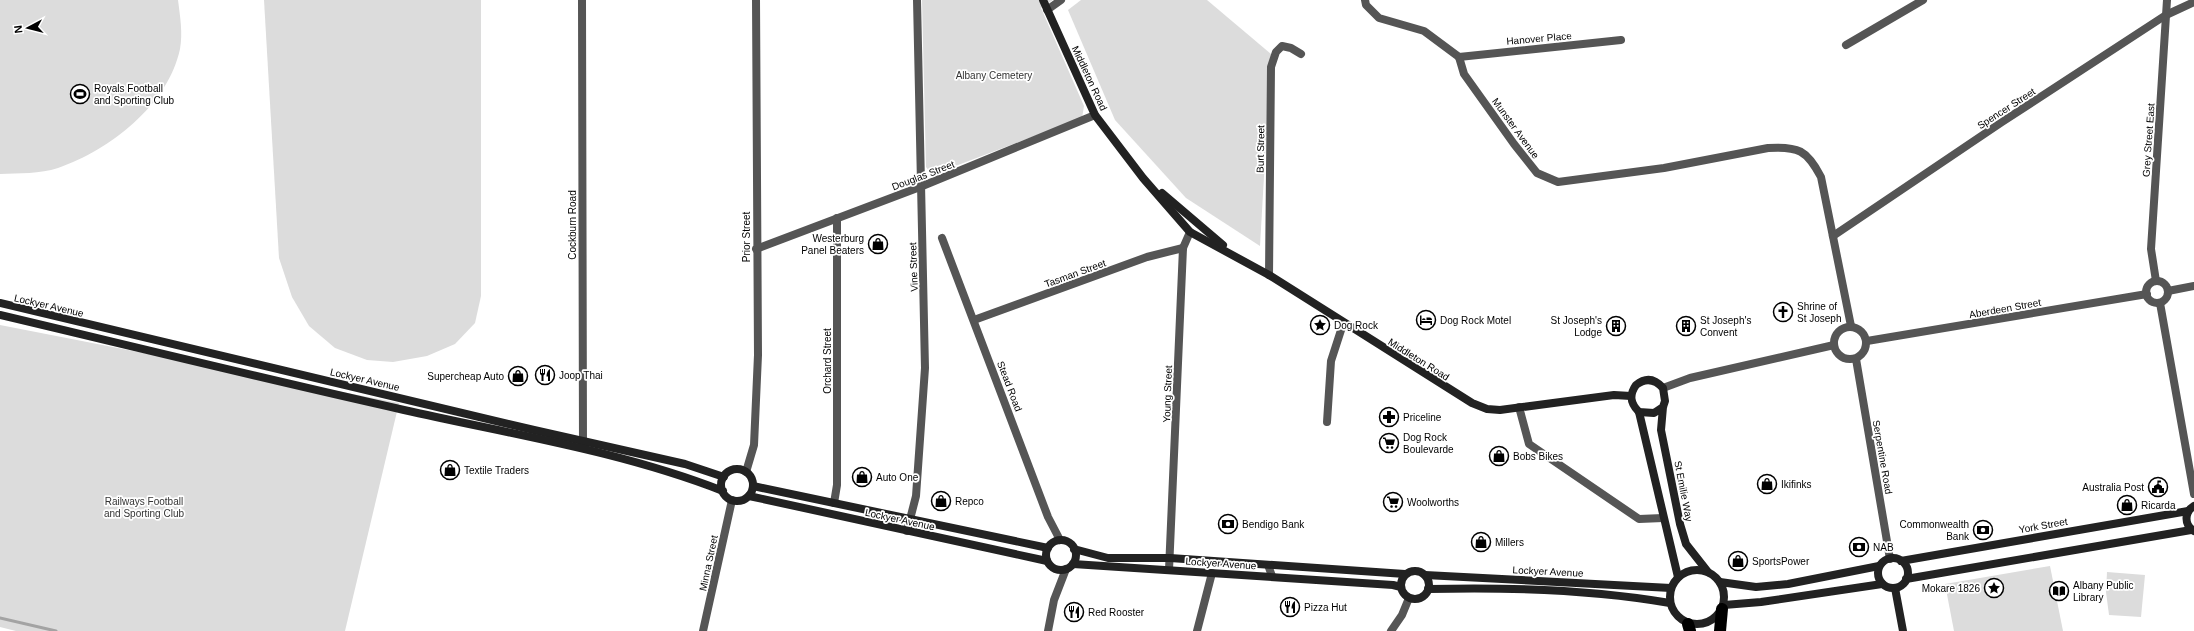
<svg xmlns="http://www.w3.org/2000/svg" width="2194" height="631" viewBox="0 0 2194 631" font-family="Arial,sans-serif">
	<rect width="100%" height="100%" fill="#fff"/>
	<!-- green -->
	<g fill="#dcdcdc">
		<path d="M0 0H178C180 16 183 33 180 49 168 105 110 150 58 168 40 174 19 173 0 174Z"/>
		<path d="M264 0H481V296L475 323 455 344 427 356 393 362 367 360 335 348 309 326 292 297 279 258Z"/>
		<path d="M922 0H1053L1041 8 1084 106 1082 118 937 173 930 172 926 167Z"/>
		<path d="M1081 0H1207L1271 54 1260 246 1186 198 1115 120 1068 10Z"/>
		<path d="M0 325 399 403 345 631H16L0 627Z"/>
		<path d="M2050 566 2063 631H1954L1945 584Z"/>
		<path d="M2107 572 2145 575 2141 617 2109 615 2106 592Z"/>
	</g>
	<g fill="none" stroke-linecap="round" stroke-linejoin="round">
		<!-- stream -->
		<path stroke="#a3a3a3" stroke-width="3" d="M0 618 56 631"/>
		<!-- street -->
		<g stroke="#555" stroke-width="8">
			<path d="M582 0 583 447"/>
			<path d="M1365 0 1366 5 1379 18 1424 31 1459 57 1464 74 1514 144 1537 173 1558 182 1664 168 1768 148C1798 146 1807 150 1821 177L1851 326"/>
			<path d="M1047 10 1061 0"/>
			<path d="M1846 45 1923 0"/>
			<path d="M1459 57 1621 40"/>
			<path d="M1833 236 2002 122 2166 15 2194 2"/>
			<path d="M942 238 1048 517 1060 540"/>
			<path d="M756 249 920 187 1095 115"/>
			<path d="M1269 275 1271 67 1276 52 1282 46 1291 48 1301 54"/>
			<path d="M2156 281 2151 249 2167 0"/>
			<circle cx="2157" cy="292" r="11"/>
			<path d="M2168 291 2194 286"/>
			<path d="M2160 303 2194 494"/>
			<path d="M974 320 1147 257 1183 248"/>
			<circle cx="1850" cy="343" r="16"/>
			<path d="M1867 341 2147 294"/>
			<path d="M1856 359 1890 559"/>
			<path d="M1663 388 1690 378 1834 345"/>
			<path d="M1519 407 1529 444 1639 519 1663 518"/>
			<path d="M1327 422 1331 361 1343 324"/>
			<path d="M746 472 754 445 758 355 756 0"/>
			<path d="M834 503 837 485V218"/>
			<path d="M907 531 916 496 925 368 917 0"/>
			<path d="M1268 565 1272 576"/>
			<path d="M1169 570 1183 248 1190 232"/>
			<path d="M703 631 732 500"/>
			<path d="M1048 631 1054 600 1066 569"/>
			<path d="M1197 631 1212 573"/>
			<path d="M1391 631 1402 615 1409 598"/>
		</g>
		<!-- secondary -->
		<g stroke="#222" stroke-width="8">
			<path d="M1043 0 1095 115 1143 178 1190 232 1269 275 1472 403 1487 409 1500 410 1614 395 1631 396"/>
			<path d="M1162 193 1223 245"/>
			<path d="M0 303 534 430 685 464 724 477"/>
			<path d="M0 315C135 347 269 380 404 410 510 434 621 451 723 491"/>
			<path d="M1663 407 1654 413 1639 412C1630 403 1629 395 1636 385 1646 377 1655 379 1663 388L1665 401 1663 407 1661 430 1680 524 1686 544 1708 572"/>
			<path d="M1639 412 1678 577"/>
			<circle cx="737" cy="485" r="16"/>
			<path d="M753 486 1048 548"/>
			<path d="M749 496 1047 561"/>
			<path d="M2194 506C2184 512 2184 525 2194 531"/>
			<circle cx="1061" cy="555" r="15"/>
			<path d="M1074 549 1108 558H1170L1405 574"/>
			<circle cx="1893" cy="573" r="15"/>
			<path d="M1901 561 2188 511"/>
			<path d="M1073 564 1393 585 1401 587"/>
			<circle cx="1697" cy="597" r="27"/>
			<circle cx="1415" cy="585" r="14"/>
			<path d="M1425 575 1671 588"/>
			<path d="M1906 579 2191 530"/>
			<path d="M1720 582 1756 587 1788 584 1879 566"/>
			<path d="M1895 588 1903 631"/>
			<path d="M1428 589C1509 587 1590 589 1670 603"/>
			<path d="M1724 605 1761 602 1882 584"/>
		</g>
		<!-- highway -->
		<g stroke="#000" stroke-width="12">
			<path d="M1688 624 1690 631"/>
			<path d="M1720 631 1722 609"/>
		</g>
	</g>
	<!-- icons -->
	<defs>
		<symbol id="stadium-ring" viewBox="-11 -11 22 22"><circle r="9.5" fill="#fff" stroke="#000" stroke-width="1.5"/><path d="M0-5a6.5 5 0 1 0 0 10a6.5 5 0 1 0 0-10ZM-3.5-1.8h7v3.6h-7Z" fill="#000"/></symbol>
		<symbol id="shop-ring" viewBox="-11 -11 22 22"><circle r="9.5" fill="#fff" stroke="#000" stroke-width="1.5"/><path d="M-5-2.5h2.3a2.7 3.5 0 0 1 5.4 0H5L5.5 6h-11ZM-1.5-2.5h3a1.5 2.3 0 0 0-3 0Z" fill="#000"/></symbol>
		<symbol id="church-ring" viewBox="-11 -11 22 22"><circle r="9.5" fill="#fff" stroke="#000" stroke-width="1.5"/><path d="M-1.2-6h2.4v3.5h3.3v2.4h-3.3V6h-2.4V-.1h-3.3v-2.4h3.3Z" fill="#000"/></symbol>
		<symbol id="hotel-ring" viewBox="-11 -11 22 22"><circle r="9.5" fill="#fff" stroke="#000" stroke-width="1.5"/><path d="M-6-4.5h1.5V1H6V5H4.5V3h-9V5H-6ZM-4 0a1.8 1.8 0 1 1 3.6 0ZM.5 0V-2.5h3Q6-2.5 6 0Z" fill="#000"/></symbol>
		<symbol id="sight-ring" viewBox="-11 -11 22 22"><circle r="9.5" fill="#fff" stroke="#000" stroke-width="1.5"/><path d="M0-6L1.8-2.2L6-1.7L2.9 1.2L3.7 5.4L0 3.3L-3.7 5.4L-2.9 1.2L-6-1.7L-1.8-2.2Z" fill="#000"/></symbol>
		<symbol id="building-ring" viewBox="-11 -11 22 22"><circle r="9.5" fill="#fff" stroke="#000" stroke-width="1.5"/><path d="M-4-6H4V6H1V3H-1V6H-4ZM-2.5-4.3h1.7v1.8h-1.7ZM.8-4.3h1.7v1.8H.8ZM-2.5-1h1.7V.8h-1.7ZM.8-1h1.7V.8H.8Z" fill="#000"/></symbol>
		<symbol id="restaurant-ring" viewBox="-11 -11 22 22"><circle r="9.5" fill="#fff" stroke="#000" stroke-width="1.5"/><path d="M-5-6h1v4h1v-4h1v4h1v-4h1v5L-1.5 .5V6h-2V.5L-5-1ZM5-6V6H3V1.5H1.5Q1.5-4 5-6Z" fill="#000"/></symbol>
		<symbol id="pharmacy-ring" viewBox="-11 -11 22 22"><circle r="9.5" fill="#fff" stroke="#000" stroke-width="1.5"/><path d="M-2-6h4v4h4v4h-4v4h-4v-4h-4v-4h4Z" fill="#000"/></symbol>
		<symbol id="supermarket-ring" viewBox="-11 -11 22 22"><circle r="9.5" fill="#fff" stroke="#000" stroke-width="1.5"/><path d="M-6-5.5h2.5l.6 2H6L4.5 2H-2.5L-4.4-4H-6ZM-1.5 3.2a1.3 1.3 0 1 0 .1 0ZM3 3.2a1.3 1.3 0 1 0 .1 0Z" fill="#000"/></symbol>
		<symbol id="civic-ring" viewBox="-11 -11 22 22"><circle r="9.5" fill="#fff" stroke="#000" stroke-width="1.5"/><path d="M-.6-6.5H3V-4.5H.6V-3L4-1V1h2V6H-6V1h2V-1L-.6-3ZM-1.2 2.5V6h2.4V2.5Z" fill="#000"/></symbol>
		<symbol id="bank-ring" viewBox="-11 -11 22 22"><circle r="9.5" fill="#fff" stroke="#000" stroke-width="1.5"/><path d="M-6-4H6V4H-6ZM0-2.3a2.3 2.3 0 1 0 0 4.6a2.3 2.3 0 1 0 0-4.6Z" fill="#000"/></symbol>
		<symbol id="library-ring" viewBox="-11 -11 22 22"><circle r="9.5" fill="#fff" stroke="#000" stroke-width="1.5"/><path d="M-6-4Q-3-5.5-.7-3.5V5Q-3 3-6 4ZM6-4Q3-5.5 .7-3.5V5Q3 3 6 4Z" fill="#000"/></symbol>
	</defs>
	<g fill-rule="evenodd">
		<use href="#stadium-ring" x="69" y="83" width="22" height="22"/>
		<use href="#shop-ring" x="867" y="233" width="22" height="22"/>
		<use href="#church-ring" x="1772" y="301" width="22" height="22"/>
		<use href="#hotel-ring" x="1415" y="309" width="22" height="22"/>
		<use href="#sight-ring" x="1309" y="314" width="22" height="22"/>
		<use href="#building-ring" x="1605" y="315" width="22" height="22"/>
		<use href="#building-ring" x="1675" y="315" width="22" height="22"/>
		<use href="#restaurant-ring" x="534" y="364" width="22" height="22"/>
		<use href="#shop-ring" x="507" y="365" width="22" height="22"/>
		<use href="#pharmacy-ring" x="1378" y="406" width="22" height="22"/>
		<use href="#supermarket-ring" x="1378" y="432" width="22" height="22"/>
		<use href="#shop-ring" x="1488" y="445" width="22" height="22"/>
		<use href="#shop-ring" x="439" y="459" width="22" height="22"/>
		<use href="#shop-ring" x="851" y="466" width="22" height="22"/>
		<use href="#shop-ring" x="1756" y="473" width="22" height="22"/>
		<use href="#civic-ring" x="2147" y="476" width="22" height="22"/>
		<use href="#shop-ring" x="930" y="490" width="22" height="22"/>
		<use href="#supermarket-ring" x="1382" y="491" width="22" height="22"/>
		<use href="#shop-ring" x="2116" y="494" width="22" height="22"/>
		<use href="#bank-ring" x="1217" y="513" width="22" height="22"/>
		<use href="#bank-ring" x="1972" y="519" width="22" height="22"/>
		<use href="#shop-ring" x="1470" y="531" width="22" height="22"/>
		<use href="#bank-ring" x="1848" y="536" width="22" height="22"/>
		<use href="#shop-ring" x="1727" y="550" width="22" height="22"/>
		<use href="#sight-ring" x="1983" y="577" width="22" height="22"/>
		<use href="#library-ring" x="2048" y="580" width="22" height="22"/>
		<use href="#restaurant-ring" x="1279" y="596" width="22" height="22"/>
		<use href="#restaurant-ring" x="1063" y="601" width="22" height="22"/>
	</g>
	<g text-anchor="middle" stroke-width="3.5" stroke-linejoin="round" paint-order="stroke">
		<!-- street labels -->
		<g font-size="10" fill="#000" stroke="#fff">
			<text transform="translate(1539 38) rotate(-5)" y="4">Hanover Place</text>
			<text transform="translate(1090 78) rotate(65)" y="4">Middleton Road</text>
			<text transform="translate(2006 108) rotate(-33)" y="4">Spencer Street</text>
			<text transform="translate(1516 128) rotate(54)" y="4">Munster Avenue</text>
			<text transform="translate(2148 140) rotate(-86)" y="4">Grey Street East</text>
			<text transform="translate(1260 149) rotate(-89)" y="4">Burt Street</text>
			<text transform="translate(923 175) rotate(-21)" y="4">Douglas Street</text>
			<text transform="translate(572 225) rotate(-90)" y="4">Cockburn Road</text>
			<text transform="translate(746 237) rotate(-90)" y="4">Prior Street</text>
			<text transform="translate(913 267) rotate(-92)" y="4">Vine Street</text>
			<text transform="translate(1075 273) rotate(-20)" y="4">Tasman Street</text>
			<text transform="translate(49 305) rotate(13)" y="4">Lockyer Avenue</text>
			<text transform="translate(2005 308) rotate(-10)" y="4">Aberdeen Street</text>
			<text transform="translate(1419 359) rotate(32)" y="4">Middleton Road</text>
			<text transform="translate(827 361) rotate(-90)" y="4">Orchard Street</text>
			<text transform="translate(365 379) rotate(13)" y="4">Lockyer Avenue</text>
			<text transform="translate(1010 386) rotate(69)" y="4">Stead Road</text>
			<text transform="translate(1167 394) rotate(-88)" y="4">Young Street</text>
			<text transform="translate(1883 457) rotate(80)" y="4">Serpentine Road</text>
			<text transform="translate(1684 491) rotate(79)" y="4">St Emilie Way</text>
			<text transform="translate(900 519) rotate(12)" y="4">Lockyer Avenue</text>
			<text transform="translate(2043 525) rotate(-10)" y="4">York Street</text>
			<text transform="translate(708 563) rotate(-78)" y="4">Minna Street</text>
			<text transform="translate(1221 563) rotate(4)" y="4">Lockyer Avenue</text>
			<text transform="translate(1548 571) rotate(3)" y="4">Lockyer Avenue</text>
		</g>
		<!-- park labels -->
		<g font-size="10" fill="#333" stroke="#fff">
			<text x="994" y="79">Albany Cemetery</text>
			<text x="144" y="505">Railways Football<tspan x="144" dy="12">and Sporting Club</tspan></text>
		</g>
		<!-- poi labels -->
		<g font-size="10" fill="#000" stroke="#fff" text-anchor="start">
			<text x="94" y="92">Royals Football<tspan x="94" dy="12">and Sporting Club</tspan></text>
			<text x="864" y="242" text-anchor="end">Westerburg<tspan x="864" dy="12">Panel Beaters</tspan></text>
			<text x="1797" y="310">Shrine of<tspan x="1797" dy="12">St Joseph</tspan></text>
			<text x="1440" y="324">Dog Rock Motel</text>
			<text x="1602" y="324" text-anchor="end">St Joseph's<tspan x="1602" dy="12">Lodge</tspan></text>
			<text x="1700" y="324">St Joseph's<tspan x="1700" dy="12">Convent</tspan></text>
			<text x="1334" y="329">Dog Rock</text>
			<text x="559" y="379">Joop Thai</text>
			<text x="504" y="380" text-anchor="end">Supercheap Auto</text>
			<text x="1403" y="421">Priceline</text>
			<text x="1403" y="441">Dog Rock<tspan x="1403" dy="12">Boulevarde</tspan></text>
			<text x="1513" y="460">Bobs Bikes</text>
			<text x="464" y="474">Textile Traders</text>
			<text x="876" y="481">Auto One</text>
			<text x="1781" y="488">Ikifinks</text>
			<text x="2144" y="491" text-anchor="end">Australia Post</text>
			<text x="955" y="505">Repco</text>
			<text x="1407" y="506">Woolworths</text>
			<text x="2141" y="509">Ricarda</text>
			<text x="1242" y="528">Bendigo Bank</text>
			<text x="1969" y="528" text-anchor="end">Commonwealth<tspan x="1969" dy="12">Bank</tspan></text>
			<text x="1495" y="546">Millers</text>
			<text x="1873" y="551">NAB</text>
			<text x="1752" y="565">SportsPower</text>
			<text x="2073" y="589">Albany Public<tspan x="2073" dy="12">Library</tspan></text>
			<text x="1980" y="592" text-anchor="end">Mokare 1826</text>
			<text x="1304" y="611">Pizza Hut</text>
			<text x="1088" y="616">Red Rooster</text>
		</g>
	</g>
	<!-- north arrow -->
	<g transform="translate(28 28) rotate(263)" stroke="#ffffff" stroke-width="3" paint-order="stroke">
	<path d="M0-3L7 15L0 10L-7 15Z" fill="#000000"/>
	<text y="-6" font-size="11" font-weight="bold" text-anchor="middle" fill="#000000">N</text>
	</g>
</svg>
